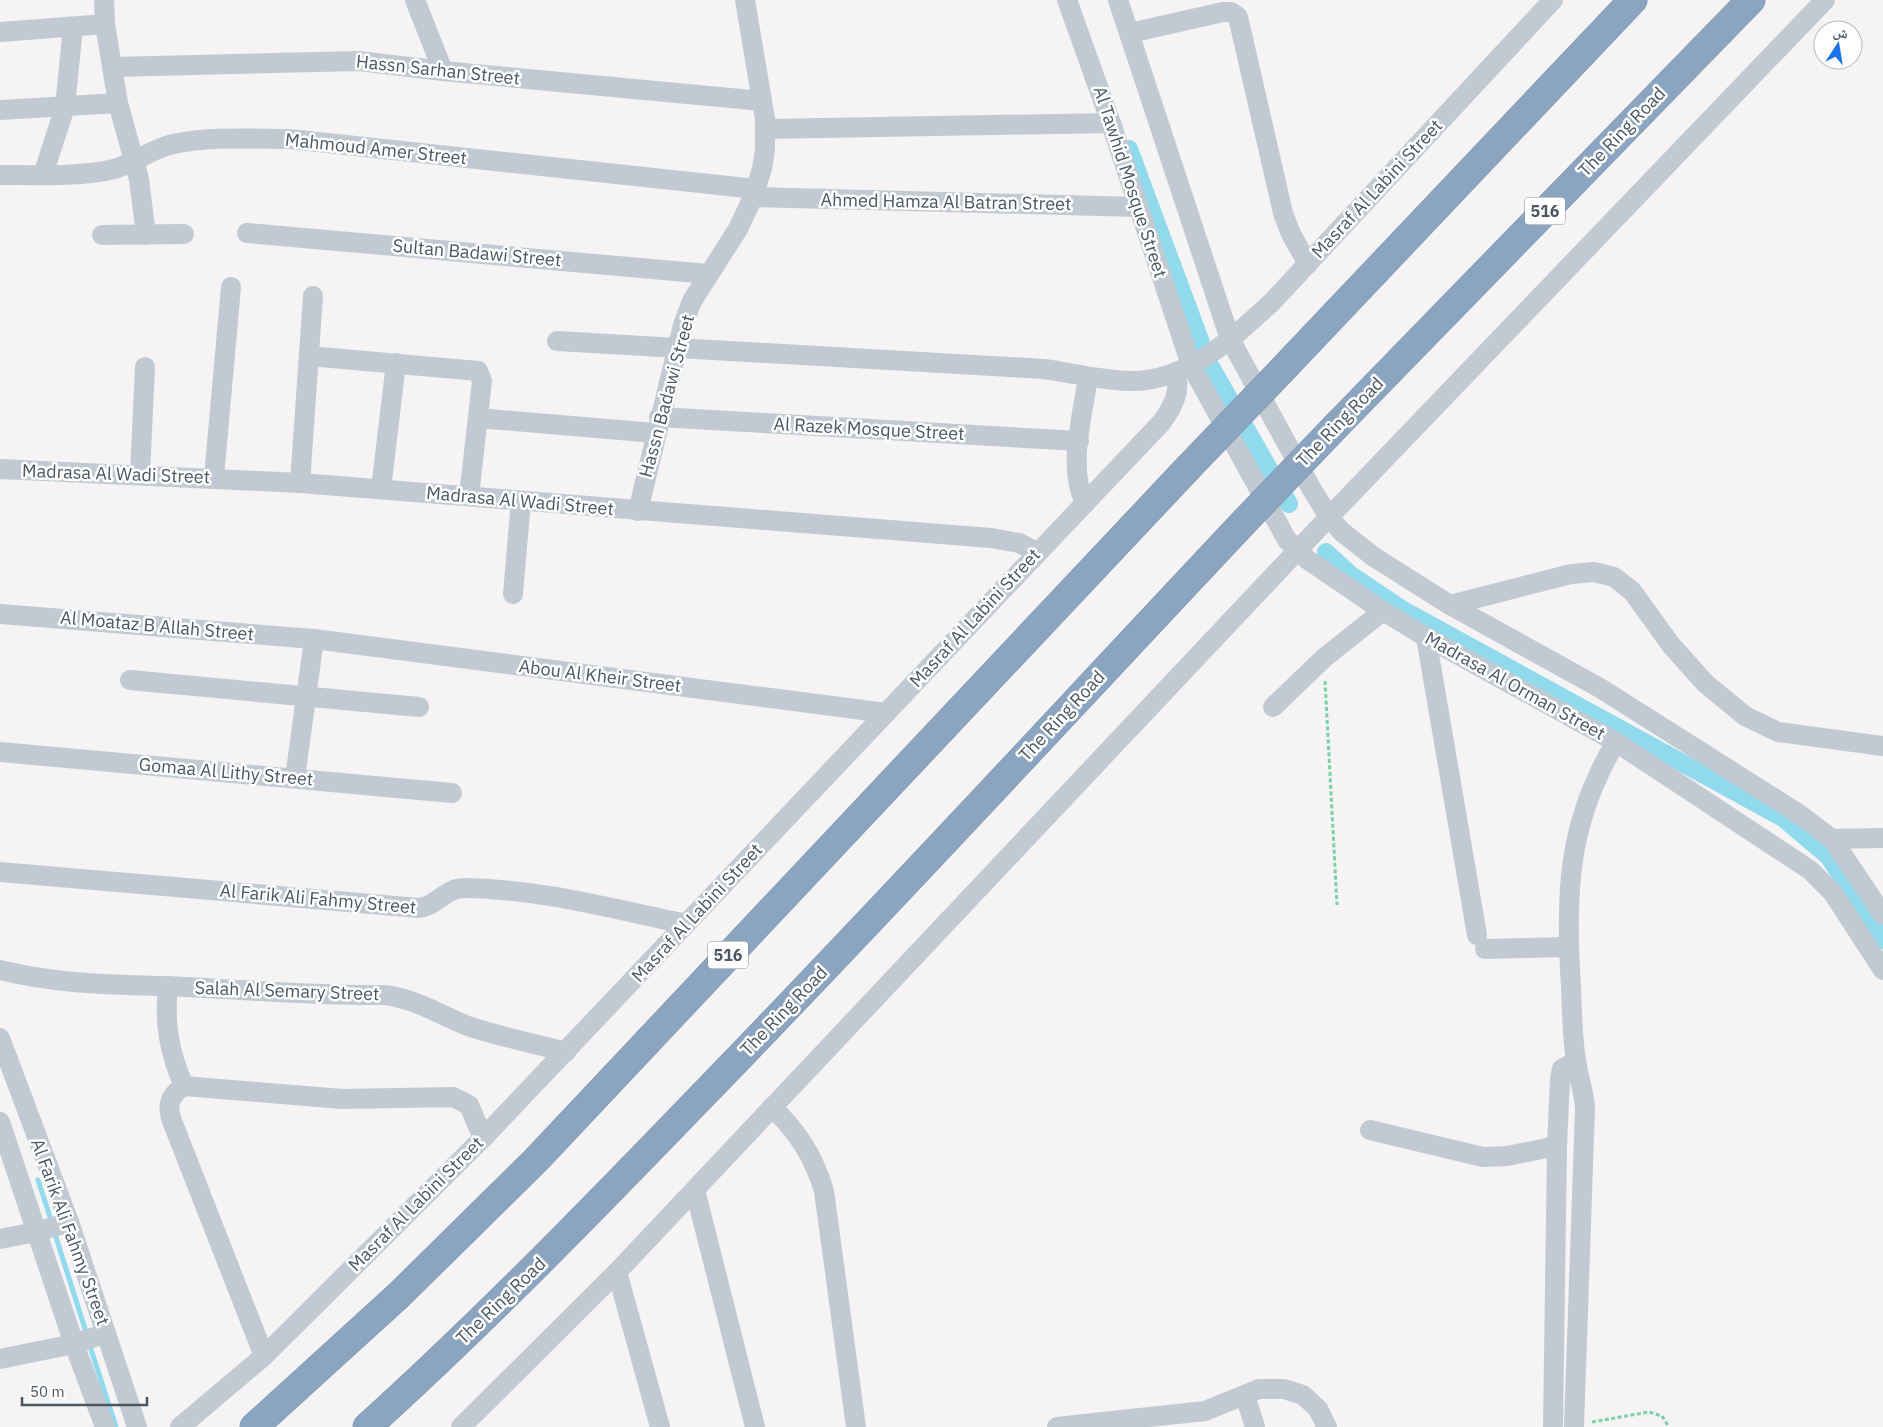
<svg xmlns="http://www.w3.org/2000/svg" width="1883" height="1427" viewBox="0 0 1883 1427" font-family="'IBM Plex Sans','Noto Naskh Arabic',sans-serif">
	<rect width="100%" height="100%" fill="#f5f3f3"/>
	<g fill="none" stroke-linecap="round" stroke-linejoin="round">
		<!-- stream -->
		<g stroke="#90daee" stroke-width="5">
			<path d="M38 1180 52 1223"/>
			<path d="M54 1231 87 1335"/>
			<path d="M89 1343 116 1427"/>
		</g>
		<!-- canal -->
		<g stroke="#90daee" stroke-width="18">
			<path d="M1129 149 1203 348"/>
			<path d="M1211 367 1289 504"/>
			<path d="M1326 552 1351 575 1403 610 1783 818 1829 857 1883 940"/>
		</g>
		<defs>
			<g id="highway">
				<path d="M1282 370 1633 0"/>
				<path d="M1339 423 1751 0"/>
				<path d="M254 1427 399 1295 536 1160 1187 469"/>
				<path d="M367 1427C483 1322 592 1210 701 1097 885 908 1064 713 1245 521"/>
			</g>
		</defs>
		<!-- highway casing -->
		<use href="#highway" stroke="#7690ad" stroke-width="29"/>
		<!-- path -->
		<g stroke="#7ad0a6" stroke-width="3" stroke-dasharray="4 2.5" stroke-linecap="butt">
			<path d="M1325 681 1337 905"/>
			<path d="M1592 1422 1649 1412 1662 1416 1669 1427"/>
		</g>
		<!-- minor -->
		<g stroke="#c1cad2" stroke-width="20">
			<path d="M104 0 105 24 118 103 139 179 146 235"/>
			<path d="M415 0 443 71"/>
			<path d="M1067 0 1111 123 1191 365 1287 540 1308 560 1383 611 1426 637 1616 742 1810 870 1833 893 1883 970"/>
			<path d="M1118 0 1230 339 1311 488 1329 517 1342 532 1374 557 1450 605 1600 688 1799 814 1832 839 1883 915"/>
			<path d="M0 32 105 24"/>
			<path d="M1130 33 1223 12H1231L1238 17 1283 213 1291 234 1308 264"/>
			<path d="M112 67 359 61 443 71 762 101"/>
			<path d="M0 110 118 103"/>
			<path d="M766 129 1111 123"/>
			<path d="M0 175C32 175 84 177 114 169 135 163 151 149 173 144 211 136 251 139 290 139L756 189"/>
			<path d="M43 175 65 107 73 27"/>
			<path d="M753 197 1138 207"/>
			<path d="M247 233 708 274"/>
			<path d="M102 235 184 234"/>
			<path d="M557 341 1044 369C1072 373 1099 380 1128 381 1185 383 1232 339 1272 302L1553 0"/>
			<path d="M309 356 478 371 482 381 469 496"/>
			<path d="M659 417 1079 441"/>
			<path d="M478 418 655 433"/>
			<path d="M0 469 300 483 991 538 1019 543 1037 552"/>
			<path d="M140 474 145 367"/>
			<path d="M214 477 231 287"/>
			<path d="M300 483 313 296"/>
			<path d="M381 489 396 363"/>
			<path d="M1085 503C1067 467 1083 415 1088 377"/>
			<path d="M638 511 683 325 692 301 738 229 753 197 762 169 765 149V119L745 0"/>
			<path d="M513 594 521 501"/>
			<path d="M1450 605 1571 574 1594 572 1614 577 1632 591 1671 645 1705 683 1745 716 1778 732 1883 746"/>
			<path d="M0 614 314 639 886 713"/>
			<path d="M1426 637 1477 935"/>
			<path d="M130 680 419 707"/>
			<path d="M1273 707 1324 658 1383 611"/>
			<path d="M0 752 452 793"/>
			<path d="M295 778 314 639"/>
			<path d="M1832 839 1883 838"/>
			<path d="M0 872 418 908C437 907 444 888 465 888 540 889 613 909 686 924"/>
			<path d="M1485 949 1568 947"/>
			<path d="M0 970C65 986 120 984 185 987 251 990 319 996 385 995 416 999 440 1015 468 1026 500 1037 533 1043 566 1052"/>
			<path d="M168 986C164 1023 169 1052 184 1086"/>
			<path d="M0 1038 69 1222 137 1427"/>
			<path d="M772 1107C798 1132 814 1157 824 1191L856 1427"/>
			<path d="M0 1122 74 1344 105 1427"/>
			<path d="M1370 1130 1483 1157 1507 1156 1557 1146"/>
			<path d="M695 1190 755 1427"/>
			<path d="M0 1239 36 1232 69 1222"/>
			<path d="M617 1272 660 1427"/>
			<path d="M264 1356 172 1121C166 1105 170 1095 184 1086L342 1099 453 1097 469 1105 483 1138"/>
			<path d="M0 1359 74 1344 106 1333"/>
			<path d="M1245 1395 1255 1427"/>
			<path d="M180 1427 264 1356 483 1138 1161 423C1173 407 1181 392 1176 372"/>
			<path d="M461 1427 617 1272 1329 517 1825 0"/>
			<path d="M1057 1427 1205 1411 1259 1389H1284L1303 1395 1318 1409 1327 1427"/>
			<path d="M1553 1427 1557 1146 1560 1079 1562 1069 1576 1061"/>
			<path d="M1574 1427 1585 1108C1584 1091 1578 1076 1576 1060 1572 1036 1572 1011 1571 987 1565 895 1567 823 1616 742"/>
		</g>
		<!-- highway -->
		<use href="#highway" stroke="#8ba5c1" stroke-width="28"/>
		<defs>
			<g id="highway-bridge">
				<path d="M1187 469 1282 370"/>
				<path d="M1245 521 1339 423"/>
			</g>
		</defs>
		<!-- highway-bridge casing -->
		<use href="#highway-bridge" stroke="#7690ad" stroke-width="29" stroke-linecap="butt"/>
		<!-- highway-bridge -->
		<use href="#highway-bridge" stroke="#8ba5c1" stroke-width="28"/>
	</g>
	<g text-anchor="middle" stroke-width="5" stroke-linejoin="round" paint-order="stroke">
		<!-- shield labels -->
		<g fill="#fff" stroke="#808990" stroke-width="1">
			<rect x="1525" y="197.5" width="40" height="27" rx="4"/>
			<rect x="708" y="941.5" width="40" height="27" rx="4"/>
		</g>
		<g font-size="16" font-weight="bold" fill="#4a5661">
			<text x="1545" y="217">516</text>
			<text x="728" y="961">516</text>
		</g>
		<!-- street labels -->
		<g font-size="18" fill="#4a5661" stroke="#fff">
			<text transform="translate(438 70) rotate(6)" y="6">Hassn Sarhan Street</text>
			<text transform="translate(1622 132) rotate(-46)" y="6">The Ring Road</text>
			<text transform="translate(376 149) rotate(6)" y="6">Mahmoud Amer Street</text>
			<text transform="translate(1130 182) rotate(72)" y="6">Al Tawhid Mosque Street</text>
			<text transform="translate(1377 189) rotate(-47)" y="6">Masraf Al Labini Street</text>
			<text transform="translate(946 202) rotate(1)" y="6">Ahmed Hamza Al Batran Street</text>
			<text transform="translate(477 253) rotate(5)" y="6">Sultan Badawi Street</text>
			<text transform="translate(667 396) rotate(-75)" y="6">Hassn Badawi Street</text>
			<text transform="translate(1340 422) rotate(-46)" y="6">The Ring Road</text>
			<text transform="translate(869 429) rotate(3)" y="6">Al Razek Mosque Street</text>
			<text transform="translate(116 474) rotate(2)" y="6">Madrasa Al Wadi Street</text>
			<text transform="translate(520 501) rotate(5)" y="6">Madrasa Al Wadi Street</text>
			<text transform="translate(975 618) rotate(-47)" y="6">Masraf Al Labini Street</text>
			<text transform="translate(157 626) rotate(5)" y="6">Al Moataz B Allah Street</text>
			<text transform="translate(600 676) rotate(7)" y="6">Abou Al Kheir Street</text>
			<text transform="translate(1515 686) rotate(29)" y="6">Madrasa Al Orman Street</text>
			<text transform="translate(1062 716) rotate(-47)" y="6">The Ring Road</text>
			<text transform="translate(226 772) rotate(5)" y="6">Gomaa Al Lithy Street</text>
			<text transform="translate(318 899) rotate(5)" y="6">Al Farik Ali Fahmy Street</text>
			<text transform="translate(697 913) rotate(-47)" y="6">Masraf Al Labini Street</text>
			<text transform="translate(287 991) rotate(2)" y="6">Salah Al Semary Street</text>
			<text transform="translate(784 1011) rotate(-46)" y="6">The Ring Road</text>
			<text transform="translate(416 1204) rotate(-45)" y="6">Masraf Al Labini Street</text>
			<text transform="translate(70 1232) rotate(70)" y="6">Al Farik Ali Fahmy Street</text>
			<text transform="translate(501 1301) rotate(-44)" y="6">The Ring Road</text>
		</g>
	</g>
	<!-- north arrow -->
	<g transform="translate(1838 45) rotate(12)"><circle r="24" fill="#ffffff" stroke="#b7bbc0"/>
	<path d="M0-4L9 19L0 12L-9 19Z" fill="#1a73e8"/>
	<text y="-8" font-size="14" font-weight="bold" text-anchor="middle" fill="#4a5661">ش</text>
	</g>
	<!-- scale -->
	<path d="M22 1397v8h125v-8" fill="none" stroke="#4a5661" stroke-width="2.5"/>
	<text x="30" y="1397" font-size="15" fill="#4a5661" stroke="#ffffff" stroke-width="4" paint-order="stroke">50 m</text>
</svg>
